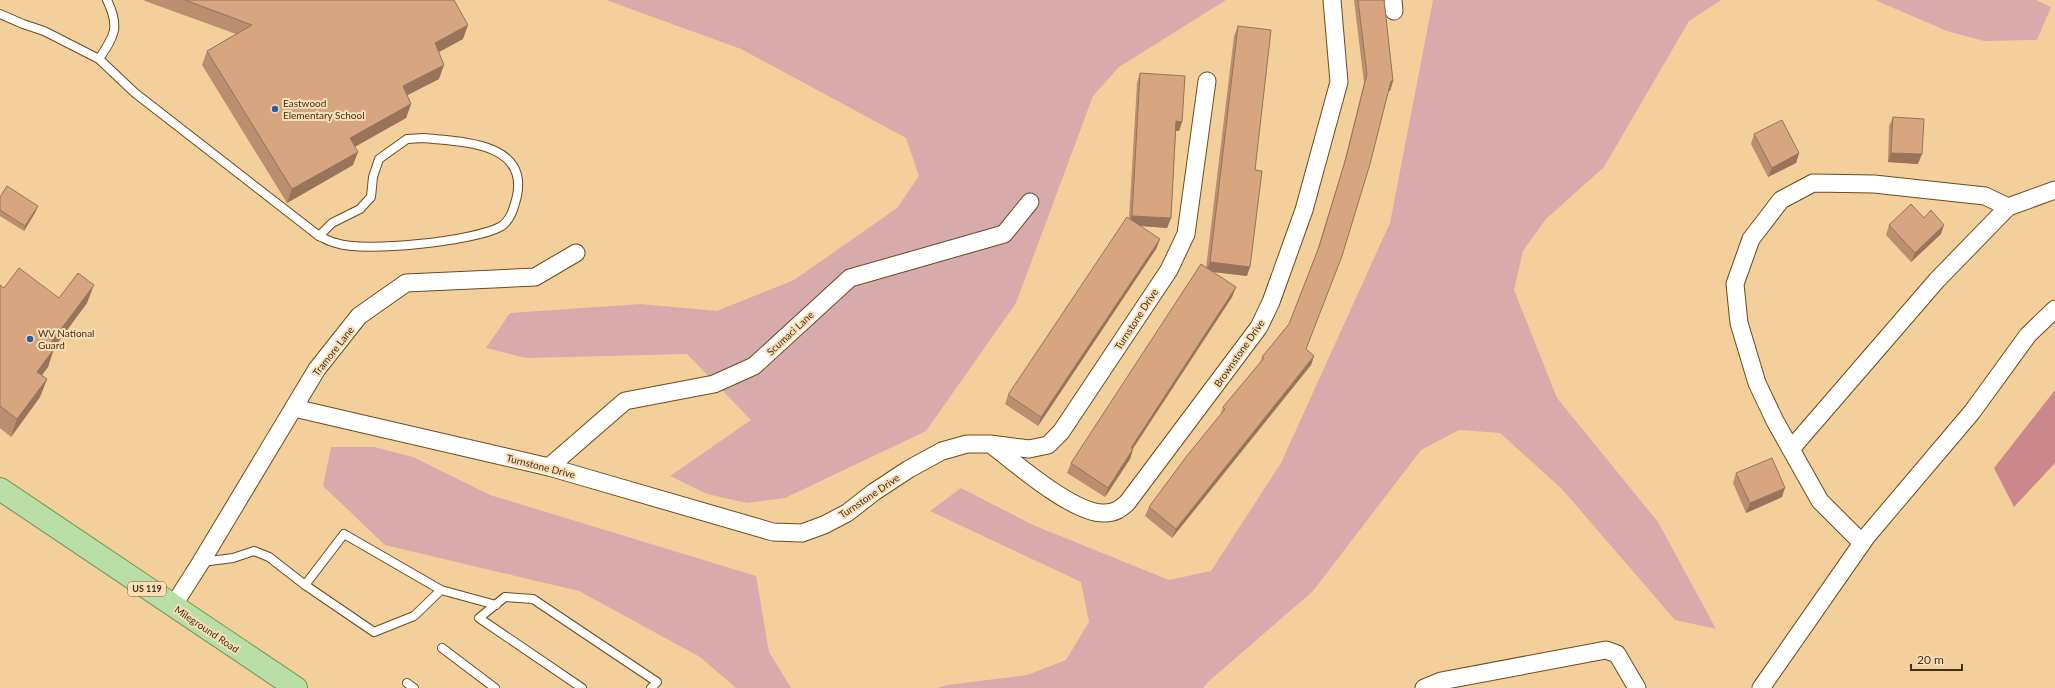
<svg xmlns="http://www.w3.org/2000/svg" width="2055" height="688" viewBox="0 0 2055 688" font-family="Lato,sans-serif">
	<rect width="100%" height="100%" fill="#f3cf9c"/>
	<!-- green -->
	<g fill="#d7abac">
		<path d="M606 0H1226L1119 67 1093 96 1016 303 926 431 785 498 747 503 707 494 670 476 751 420 687 354 526 358 486 348 510 313 641 304 717 311 794 280 897 208 919 176 906 138 741 49Z"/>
		<path d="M1433 0H1721L1689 21 1604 167 1546 219 1523 251 1514 290 1557 398 1658 522 1716 629 1675 620 1561 488 1500 433 1459 430 1421 450 1313 591 1208 682 1203 688H937L947 685 1027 675 1066 660 1089 622 1081 582 930 511 961 488 1033 525 1169 580 1211 571 1281 463 1390 223Z"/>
		<path d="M1875 0H2036L2051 7 2037 40 1984 41 1947 31Z"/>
		<path d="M331 447H374L413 457 490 495 756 576 769 652 791 688H736L700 657 579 591 385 545 323 486Z"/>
	</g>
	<!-- forest -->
	<path fill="#cb888c" d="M2055 390V463L2014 507 1994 468Z"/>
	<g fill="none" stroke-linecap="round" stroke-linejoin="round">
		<defs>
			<g id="service">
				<path d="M0 14 23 24 44 31 99 59 135 93 319 236"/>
				<path d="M99 59C115 35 120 27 107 0"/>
				<path d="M424 138C459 142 528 141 517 196 514 207 511 221 500 227 474 241 364 253 336 243 330 242 324 238 319 236L332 223 360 209 371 197 373 177 379 159 407 139Z"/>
				<path d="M202 562 233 558 254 551 269 557 305 585"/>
				<path d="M441 590 344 534 305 585 374 632 414 616 441 590 496 605"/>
				<path d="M442 648 495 688"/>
				<path d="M407 683 414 688"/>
				<path d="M582 688 479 618 505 597 533 599 657 682 651 688"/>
			</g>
			<g id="minor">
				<path d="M1393 0 1394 11"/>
				<path d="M294 408 549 467 773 532 802 533 824 525 847 513 874 492 909 469 942 451 967 444H990L1029 449 1048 445 1061 432 1169 270 1186 234 1207 81"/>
				<path d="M992 445C1016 464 1075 515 1105 513 1115 513 1120 509 1127 503L1259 327 1271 302 1304 210 1339 82 1332 0"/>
				<path d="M1791 449 1937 280 2008 207 2055 190"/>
				<path d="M549 467 625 401 714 384 754 366 850 278 1004 234 1030 202"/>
				<path d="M1862 543 1820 501 1775 421 1757 383 1739 323 1735 284 1751 239 1781 200 1813 183 1874 184 1985 196 2008 207"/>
				<path d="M173 606 201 562 317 369 359 316 406 283 535 277 576 253"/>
				<path d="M1424 688 1441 681 1606 650 1617 654 1637 688"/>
				<path d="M1761 688 1867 536 1972 412 2028 335 2055 309"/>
			</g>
			<path id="primary" d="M0 489 296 688"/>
		</defs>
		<!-- service casing -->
		<use href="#service" stroke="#6b4c1a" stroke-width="10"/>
		<!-- minor casing -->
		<use href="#minor" stroke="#6b4c1a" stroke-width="19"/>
		<!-- primary casing -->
		<use href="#primary" stroke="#70944f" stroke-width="24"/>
		<!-- service -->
		<use href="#service" stroke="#fff" stroke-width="8"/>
		<!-- minor -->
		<use href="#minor" stroke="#fff" stroke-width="17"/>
		<!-- primary -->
		<use href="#primary" stroke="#b9dfa6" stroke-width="22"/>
	</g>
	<!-- wall -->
	<g fill="#ba8e6f">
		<path d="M144 0H454L463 39 438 52 439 79 407 95 411 104 406 118 355 147 353 165 287 203 202 65 207 51 236 34 145 1Z"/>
		<path d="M1354 0H1384L1393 81 1390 91H1388L1306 349 1314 356 1311 365 1172 538 1145 516 1149 507 1220 416 1223 407 1260 363 1262 357 1289 324 1316 254 1343 167 1364 83Z"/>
		<path d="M1238 26 1255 170 1247 276 1213 272 1236 287 1232 297 1133 449 1130 459 1105 497 1067 473 1071 463 1206 268 1234 36Z"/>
		<path d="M1140 73 1182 122 1179 131H1176L1171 218 1167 228 1140 226 1160 239 1156 249 1038 426 1005 404 1008 395 1129 218 1137 83Z"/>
		<path d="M1893 117 1918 164 1888 162 1889 126Z"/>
		<path d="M1754 134 1799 153 1796 163 1768 177 1751 144Z"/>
		<path d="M0 197 36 211 24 231 0 216Z"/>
		<path d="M1924 218 1941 234 1911 262 1886 235 1889 225Z"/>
		<path d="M0 285 4 288 87 303 53 348 48 367 42 375 47 379 40 397 11 437 0 428Z"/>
		<path d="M1736 473 1782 497 1746 513 1733 483Z"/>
	</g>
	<!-- shaded-wall -->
	<g fill="#97745a">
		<path d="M468 25 463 39 430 57 435 43Z"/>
		<path d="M444 65 439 79 398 100 403 86Z"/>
		<path d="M1391 81H1393L1390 91H1387Z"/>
		<path d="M411 104 406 118 345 152 350 138Z"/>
		<path d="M1176 121 1182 122 1179 131H1173Z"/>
		<path d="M358 152 353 165 287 203 292 189Z"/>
		<path d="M1799 153 1796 163 1768 177 1772 168Z"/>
		<path d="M1891 153 1922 154 1918 164 1888 162Z"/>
		<path d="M38 206 36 211 24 231 25 226Z"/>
		<path d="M1132 216 1171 218 1167 228 1129 225Z"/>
		<path d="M1944 225 1941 234 1911 262 1915 253Z"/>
		<path d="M1160 239 1156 249 1038 426 1041 417Z"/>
		<path d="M1210 262 1250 267 1247 276 1206 271Z"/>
		<path d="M94 285 87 303 43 363 49 345Z"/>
		<path d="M1236 287 1232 297 1127 457 1131 448Z"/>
		<path d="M54 349 48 367 31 389 37 372Z"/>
		<path d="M1314 356 1311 365 1172 538 1176 529Z"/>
		<path d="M47 379 40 397 11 437 17 419Z"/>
		<path d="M1133 449 1130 459 1105 497 1108 488Z"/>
		<path d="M1785 488 1782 497 1746 513 1750 503Z"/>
	</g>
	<!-- building -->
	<g fill="#d8a581" stroke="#97745a">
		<path d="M185 0H454L468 25 435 43 444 65 403 86 411 104 350 138 358 152 292 189 207 51 252 25Z"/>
		<path d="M1358 0H1384L1393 81H1391L1370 164 1342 256 1306 349 1314 356 1176 529 1149 507 1186 457 1225 409 1223 407 1264 358 1262 357 1289 324 1319 247 1346 158 1367 74Z"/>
		<path d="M1238 26 1271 30 1255 170 1262 171 1250 267 1210 262Z"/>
		<path d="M1140 73 1185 76 1182 122 1176 121 1171 218 1132 216Z"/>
		<path d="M1893 117 1924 119 1922 154 1891 153Z"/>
		<path d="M1782 120 1799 153 1772 168 1754 134Z"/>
		<path d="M7 186 38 206 25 226 0 210V197Z"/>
		<path d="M1911 204 1924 218 1931 210 1944 225 1915 253 1889 225Z"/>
		<path d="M1127 217 1160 239 1041 417 1008 395Z"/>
		<path d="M1201 264 1236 287 1131 448 1133 449 1108 488 1071 463Z"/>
		<path d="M19 268 59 298 78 273 94 285 49 345 54 349 37 372 47 379 17 419 0 406V285L4 288Z"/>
		<path d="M1772 458 1785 488 1750 503 1736 473Z"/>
	</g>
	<!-- markers -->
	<g fill="#2061b2" stroke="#fbdeb5" stroke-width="1.5">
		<circle cx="275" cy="109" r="4"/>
		<circle cx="30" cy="339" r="4"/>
	</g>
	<g text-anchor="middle" stroke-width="4" stroke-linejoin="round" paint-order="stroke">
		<!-- shield labels -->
		<rect fill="#fbdeb5" stroke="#78654b" stroke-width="1" x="128" y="582" width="38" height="14" rx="3"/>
		<g font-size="9" font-weight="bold" fill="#40311d">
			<text x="147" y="592">US 119</text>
		</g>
		<!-- poi labels -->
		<g font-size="10" fill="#40311d" stroke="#fbdeb5" text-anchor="start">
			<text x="283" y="107">Eastwood<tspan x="283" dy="12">Elementary School</tspan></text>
			<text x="38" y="337">WV National<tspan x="38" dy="12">Guard</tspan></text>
		</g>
		<!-- street labels -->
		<g font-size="10" fill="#40311d" stroke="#fbdeb5">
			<text transform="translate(1136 319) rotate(-57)" y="4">Turnstone Drive</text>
			<text transform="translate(790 333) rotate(-43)" y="4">Scumaci Lane</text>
			<text transform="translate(333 351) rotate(-52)" y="4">Tramore Lane</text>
			<text transform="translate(1239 353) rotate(-55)" y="4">Brownstone Drive</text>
			<text transform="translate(541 466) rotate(14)" y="4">Turnstone Drive</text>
			<text transform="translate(869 496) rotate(-34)" y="4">Turnstone Drive</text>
			<text transform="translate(207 629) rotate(34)" y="4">Mileground Road</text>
		</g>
	</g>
	<!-- scale -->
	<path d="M1911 664v6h51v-6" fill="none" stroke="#40311d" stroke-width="2"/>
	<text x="1917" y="664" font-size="12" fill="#40311d" stroke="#fbdeb5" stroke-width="3" paint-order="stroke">20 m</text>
</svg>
